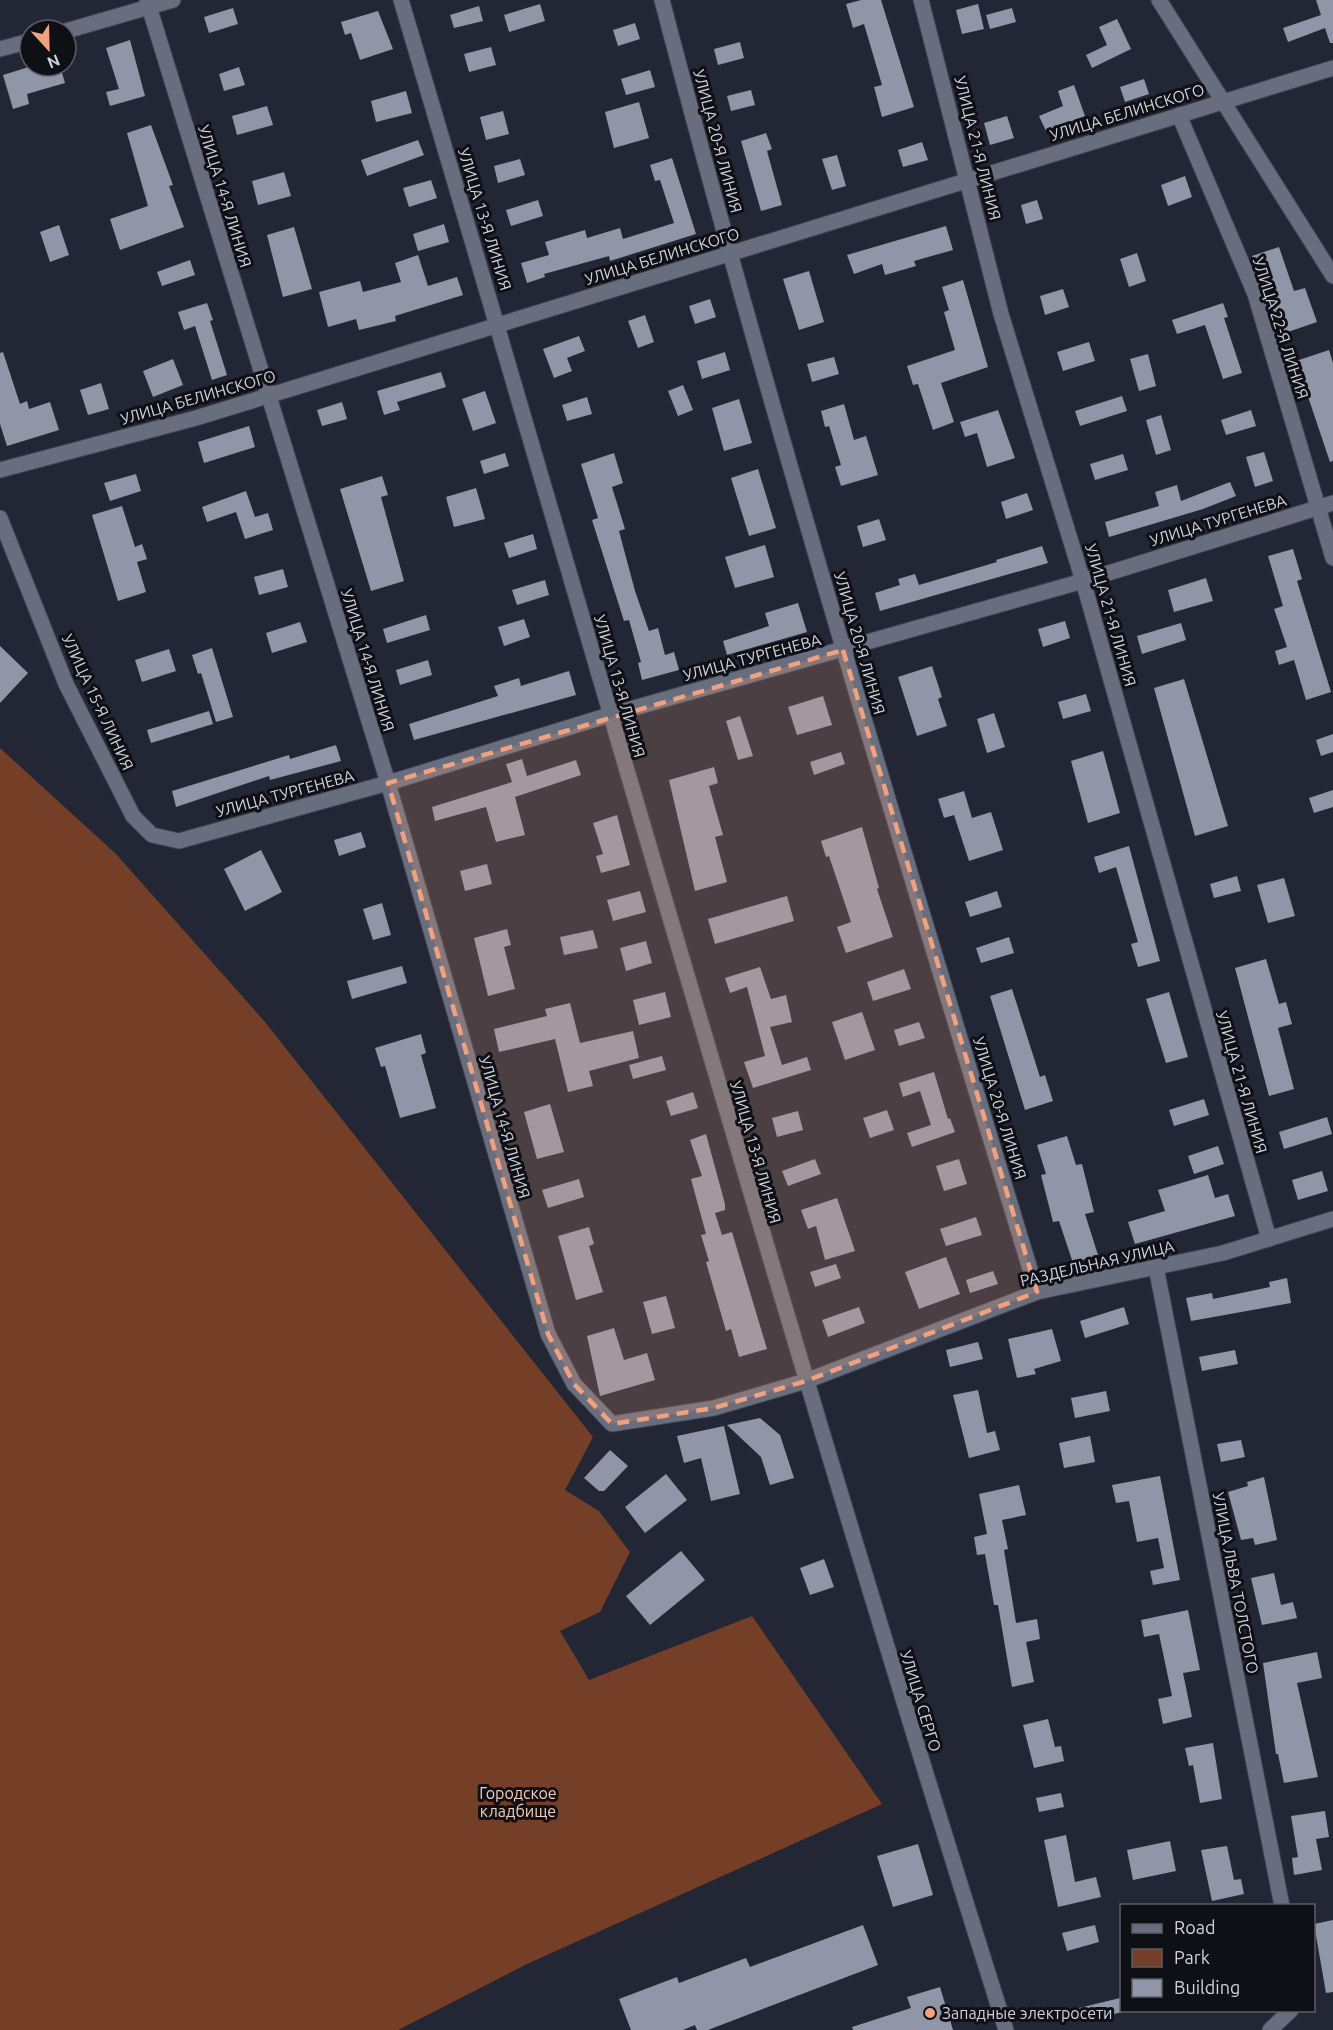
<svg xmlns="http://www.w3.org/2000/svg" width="1333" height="2030" viewBox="0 0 1333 2030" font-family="Ubuntu,sans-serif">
	<rect width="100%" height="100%" fill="#232735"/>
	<!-- green -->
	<path fill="#753e26" d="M0 748 116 854 265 1022 593 1437 565 1490 599 1511 630 1552 600 1612 560 1631 589 1680 752 1616 882 1804 527 1964 398 2030H0Z"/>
	<!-- building -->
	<g fill="#9096a7">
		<path d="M861 0H881L914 107 882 117 874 87 882 85 864 24 853 28 846 4Z"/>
		<path d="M1316 0H1333V43H1330L1325 28 1288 42 1283 28 1321 15Z"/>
		<path d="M540 4 545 21 509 32 504 15Z"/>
		<path d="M978 4 984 29 962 34 956 10Z"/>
		<path d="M479 6 483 21 454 28 450 15Z"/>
		<path d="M233 8 238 24 209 33 204 17Z"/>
		<path d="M1012 8 1016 22 990 29 986 15Z"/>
		<path d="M378 11 393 49 360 60 351 33 345 35 341 22Z"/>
		<path d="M1117 19 1131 49 1092 68 1086 55 1107 45 1099 27Z"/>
		<path d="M635 23 640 39 618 46 613 30Z"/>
		<path d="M130 40 145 96 110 106 106 92 119 89 106 48Z"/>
		<path d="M740 42 744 58 718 65 714 49Z"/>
		<path d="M491 47 496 65 469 72 464 54Z"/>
		<path d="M32 66H60L65 83 27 94 29 104 13 109 3 75Z"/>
		<path d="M239 67 245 85 224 91 219 74Z"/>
		<path d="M650 70 655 87 626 95 621 79Z"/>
		<path d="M1144 79 1149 94 1125 102 1120 87Z"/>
		<path d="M1074 85 1085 116 1046 131 1039 116 1063 106 1058 91Z"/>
		<path d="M751 90 755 105 731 111 727 96Z"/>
		<path d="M406 91 412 113 376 122 371 101Z"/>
		<path d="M639 102 649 138 614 148 605 112Z"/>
		<path d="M267 106 273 125 237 135 232 116Z"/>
		<path d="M503 111 509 134 486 140 480 117Z"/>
		<path d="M1007 116 1014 138 990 145 984 123Z"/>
		<path d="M151 125 173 185 169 186 184 227 120 250 110 219 148 206 127 133Z"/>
		<path d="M766 133 772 149 767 151 782 205 761 211 741 141Z"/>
		<path d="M418 140 424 155 367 176 361 160Z"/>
		<path d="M922 142 928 160 903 167 898 150Z"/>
		<path d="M837 155 846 186 832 190 822 159Z"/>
		<path d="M672 158 696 234 610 261 609 256 544 274 545 277 527 283 521 263 549 255 545 242 585 230 587 238 620 228 623 239 674 223 660 180 655 181 650 165Z"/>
		<path d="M520 159 525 175 498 183 494 166Z"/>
		<path d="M284 172 291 196 258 205 252 181Z"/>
		<path d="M1185 176 1192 197 1168 206 1161 185Z"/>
		<path d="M431 180 437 198 409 207 403 188Z"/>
		<path d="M538 200 543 216 511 226 506 210Z"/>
		<path d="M1037 200 1043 219 1026 224 1021 205Z"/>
		<path d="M444 224 449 242 418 251 413 234Z"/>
		<path d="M59 225 69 255 50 262 40 232Z"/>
		<path d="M946 226 953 250 914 261 916 266 885 275 882 264 854 274 847 255Z"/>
		<path d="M294 227 312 289 283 297 267 235Z"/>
		<path d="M1279 247 1294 291 1305 288 1317 322 1282 334 1252 256Z"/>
		<path d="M1137 253 1146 281 1129 287 1120 259Z"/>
		<path d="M418 255 428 286 457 277 463 295 395 316 396 321 359 330 356 319 328 327 319 292 360 281 363 292 401 282 395 263Z"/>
		<path d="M190 260 195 275 162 286 157 272Z"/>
		<path d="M809 271 824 322 799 330 783 279Z"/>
		<path d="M963 280 988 367 941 383 954 422 933 430 918 384 913 385 907 366 955 350 944 312 949 310 942 287Z"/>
		<path d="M1063 289 1069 307 1045 315 1040 296Z"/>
		<path d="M710 299 716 317 695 324 689 306Z"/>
		<path d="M207 303 213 320 210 321 227 375 212 380 195 326 184 330 178 312Z"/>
		<path d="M1223 303 1228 317 1224 318 1242 373 1223 379 1205 325 1177 334 1172 320Z"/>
		<path d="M645 315 654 342 638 348 628 321Z"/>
		<path d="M579 336 585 351 567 358 572 371 554 378 543 349Z"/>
		<path d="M1089 342 1095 361 1063 371 1057 352Z"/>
		<path d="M1329 350 1333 363V461L1330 462 1296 361Z"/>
		<path d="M3 352 20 404 27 401 29 409 50 402 59 430 7 446 0 424V353Z"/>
		<path d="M725 352 730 370 702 379 697 361Z"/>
		<path d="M1148 354 1156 386 1139 391 1130 359Z"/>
		<path d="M834 357 839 374 812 382 807 364Z"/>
		<path d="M173 359 183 385 153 397 143 371Z"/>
		<path d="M441 372 446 387 397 402 400 410 384 415 377 391Z"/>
		<path d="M101 383 109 409 88 415 80 390Z"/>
		<path d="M683 385 693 410 678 416 668 391Z"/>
		<path d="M485 391 496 423 473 431 462 399Z"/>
		<path d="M1122 396 1127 411 1080 426 1075 411Z"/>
		<path d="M587 397 592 414 567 421 562 405Z"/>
		<path d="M739 399 752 443 724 451 712 408Z"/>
		<path d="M342 402 347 419 322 426 317 410Z"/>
		<path d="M844 404 854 440 866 436 878 475 841 486 835 467 841 465 829 426 825 427 821 411Z"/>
		<path d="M998 410 1015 458 987 467 977 433 965 437 960 422Z"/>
		<path d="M1251 410 1256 426 1226 435 1221 420Z"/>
		<path d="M1161 415 1171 450 1156 455 1146 420Z"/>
		<path d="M249 426 255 447 204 463 198 442Z"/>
		<path d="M1264 452 1273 481 1255 487 1246 457Z"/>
		<path d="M505 453 509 466 484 474 480 461Z"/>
		<path d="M614 453 623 483 612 487 625 529 619 531 635 591 649 631 658 628 665 655 674 652 679 670 642 680 638 663 641 662 629 620 624 621 592 520 598 518 581 464Z"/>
		<path d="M1123 454 1128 470 1095 480 1090 464Z"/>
		<path d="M758 469 776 528 749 536 731 478Z"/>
		<path d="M136 474 141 491 110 501 104 483Z"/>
		<path d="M382 476 388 495 381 497 404 581 371 591 340 489Z"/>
		<path d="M1230 482 1236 496 1203 509 1109 537 1105 522 1159 506 1155 492 1177 485 1181 501Z"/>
		<path d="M476 488 485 519 454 527 446 497Z"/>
		<path d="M246 491 255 517 268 513 273 530 245 539 236 512 207 522 202 507Z"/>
		<path d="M1027 493 1033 510 1006 519 1001 502Z"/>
		<path d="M122 506 135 547 142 544 147 559 137 562 146 592 118 601 92 515Z"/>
		<path d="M879 519 886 540 863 547 857 526Z"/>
		<path d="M533 534 537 549 509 558 504 543Z"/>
		<path d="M765 545 774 577 735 588 725 557Z"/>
		<path d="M1042 546 1048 563 880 611 875 593 900 585 898 579 915 574 919 585 997 562 996 560Z"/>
		<path d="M1293 549 1302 579 1297 581 1331 692 1306 700 1294 660 1279 665 1275 651 1287 647 1274 609 1283 606 1268 556Z"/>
		<path d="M283 569 288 587 259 595 254 577Z"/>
		<path d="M1206 578 1213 601 1174 612 1168 590Z"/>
		<path d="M545 580 549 595 517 605 512 590Z"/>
		<path d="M798 603 807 632 727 655 723 641 769 626 765 613Z"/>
		<path d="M426 615 430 630 387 643 383 629Z"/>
		<path d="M524 619 530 637 504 646 498 627Z"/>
		<path d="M1065 621 1070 638 1043 647 1038 629Z"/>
		<path d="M300 622 307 642 272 653 266 633Z"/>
		<path d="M1181 623 1186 640 1142 654 1137 636Z"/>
		<path d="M0 646 28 673 0 703Z"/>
		<path d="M212 648 233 717 216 722 201 673 198 674 192 655Z"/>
		<path d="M169 649 176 671 142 682 135 660Z"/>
		<path d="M428 660 432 675 400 685 396 670Z"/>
		<path d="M932 666 942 697 938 699 947 726 917 736 898 677Z"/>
		<path d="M569 671 576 695 414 740 409 724 498 696 494 686 519 678 521 686Z"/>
		<path d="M1184 679 1228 826 1195 836 1154 688Z"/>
		<path d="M1086 694 1091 711 1063 719 1058 702Z"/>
		<path d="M823 696 832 725 797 735 788 707Z"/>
		<path d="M209 711 213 724 151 743 147 730Z"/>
		<path d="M994 713 1005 747 987 753 977 719Z"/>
		<path d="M740 716 753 756 738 760 726 721Z"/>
		<path d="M1333 734V752L1321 756 1316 740Z"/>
		<path d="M336 745 341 761 270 780 269 776 176 807 172 791 289 755 290 759Z"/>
		<path d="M1103 751 1120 813 1088 823 1071 761Z"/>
		<path d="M841 752 845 764 814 775 810 762Z"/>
		<path d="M522 759 527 776 576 760 581 775 515 797 525 835 496 842 486 807 435 821 432 807 512 782 506 764Z"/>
		<path d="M714 767 718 783 709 786 723 835 715 837 727 882 695 891 669 780Z"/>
		<path d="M1333 790V807L1314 813 1309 798Z"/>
		<path d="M964 791 972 818 991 812 1003 850 969 861 954 815 944 818 938 799Z"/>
		<path d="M617 815 630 865 601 873 596 856 603 854 593 823Z"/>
		<path d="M862 827 879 888 877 889 893 937 846 953 837 927 851 922 829 856 826 857 821 841Z"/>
		<path d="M361 832 366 847 339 856 334 840Z"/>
		<path d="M1129 846 1160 961 1138 967 1131 944 1138 942 1116 867 1099 873 1094 857Z"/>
		<path d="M261 850 282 892 245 911 224 869Z"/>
		<path d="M487 864 492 884 465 891 460 871Z"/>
		<path d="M1237 876 1241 891 1214 898 1210 884Z"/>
		<path d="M1284 878 1295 916 1268 923 1257 885Z"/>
		<path d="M640 891 646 912 613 921 607 900Z"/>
		<path d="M997 891 1002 907 970 917 965 902Z"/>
		<path d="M787 896 794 921 715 944 708 919Z"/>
		<path d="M382 903 391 935 373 940 363 909Z"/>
		<path d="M507 929 511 945 504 947 515 989 488 996 474 938Z"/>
		<path d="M593 930 598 948 564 955 560 937Z"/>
		<path d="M1009 937 1014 953 981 963 976 948Z"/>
		<path d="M646 941 652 963 626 971 620 948Z"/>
		<path d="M1266 959 1279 1004 1286 1002 1292 1024 1278 1028 1294 1089 1269 1096 1235 968Z"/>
		<path d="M402 966 407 983 352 999 347 981Z"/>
		<path d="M760 967 771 999 786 995 792 1022 770 1027 782 1065 807 1057 811 1070 753 1088 744 1062 765 1056 747 987 730 993 725 978Z"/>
		<path d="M904 969 911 989 873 1001 867 982Z"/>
		<path d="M1012 989 1040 1077 1045 1075 1053 1101 1025 1110 990 996Z"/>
		<path d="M665 992 671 1017 639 1025 633 1000Z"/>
		<path d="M1169 992 1188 1057 1166 1063 1146 999Z"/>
		<path d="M570 1003 580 1043 633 1031 639 1058 589 1071 593 1086 568 1092 555 1039 499 1052 494 1029 547 1016 545 1009Z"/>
		<path d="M862 1012 875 1050 845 1060 832 1022Z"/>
		<path d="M919 1022 925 1038 899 1046 894 1030Z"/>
		<path d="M421 1034 426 1053 421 1055 436 1108 400 1118 385 1066 381 1067 375 1048Z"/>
		<path d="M662 1056 666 1070 633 1079 629 1065Z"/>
		<path d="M934 1072 948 1119 950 1118 955 1132 912 1147 907 1133 931 1125 920 1091 903 1097 899 1083Z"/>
		<path d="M693 1092 698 1108 671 1116 666 1101Z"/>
		<path d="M1204 1099 1209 1115 1174 1126 1169 1110Z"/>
		<path d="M550 1104 564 1152 537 1159 524 1112Z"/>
		<path d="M887 1110 894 1130 870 1138 863 1118Z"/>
		<path d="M798 1111 803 1130 777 1137 772 1118Z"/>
		<path d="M1327 1117 1332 1134 1284 1149 1279 1132Z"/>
		<path d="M706 1134 725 1204V1210L715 1213 722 1235 732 1232 767 1349 739 1357 731 1329 726 1331 706 1262 709 1261 701 1235 706 1234 691 1179 702 1176 690 1140Z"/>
		<path d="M1067 1136 1076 1165 1082 1164 1094 1212 1085 1214 1098 1255 1073 1263 1059 1221 1053 1222 1041 1175 1046 1174 1037 1145Z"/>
		<path d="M1218 1146 1224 1164 1194 1174 1188 1156Z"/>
		<path d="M815 1159 821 1174 788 1186 782 1171Z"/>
		<path d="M959 1159 967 1184 944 1191 936 1166Z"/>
		<path d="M1322 1171 1328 1191 1298 1200 1292 1180Z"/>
		<path d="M1208 1175 1215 1198 1228 1194 1235 1216 1135 1244 1128 1222 1165 1211 1158 1190Z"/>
		<path d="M579 1179 584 1197 548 1208 542 1190Z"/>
		<path d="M837 1198 855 1251 825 1260 816 1226 808 1229 801 1210Z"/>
		<path d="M976 1217 982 1235 946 1246 940 1229Z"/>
		<path d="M589 1227 594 1244 589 1246 603 1292 576 1300 558 1236Z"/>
		<path d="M946 1257 960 1294 919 1309 905 1272Z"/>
		<path d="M836 1264 841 1278 815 1287 810 1272Z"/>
		<path d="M993 1271 998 1284 970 1293 966 1280Z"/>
		<path d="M1287 1278 1291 1303 1191 1321 1186 1298 1212 1293 1213 1299 1270 1287 1269 1282Z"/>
		<path d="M666 1296 675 1328 652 1334 643 1302Z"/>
		<path d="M859 1307 865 1323 828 1337 822 1320Z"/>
		<path d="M1124 1307 1129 1324 1085 1338 1080 1321Z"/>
		<path d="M614 1328 624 1360 647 1353 655 1380 600 1396 587 1336Z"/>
		<path d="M1052 1329 1061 1361 1034 1369 1036 1374 1017 1378 1008 1339Z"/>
		<path d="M978 1342 983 1359 950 1367 946 1350Z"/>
		<path d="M1235 1350 1238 1364 1202 1371 1199 1357Z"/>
		<path d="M978 1390 987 1433 995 1431 1000 1450 969 1458 953 1395Z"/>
		<path d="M1106 1391 1110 1411 1075 1418 1071 1398Z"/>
		<path d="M760 1418 780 1435 794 1478 770 1485 761 1457 727 1425Z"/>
		<path d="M724 1426 740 1494 711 1501 701 1458 684 1463 677 1436Z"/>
		<path d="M1090 1436 1095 1462 1064 1468 1059 1443Z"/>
		<path d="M1241 1440 1245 1457 1221 1462 1217 1444Z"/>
		<path d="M610 1450 628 1466 604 1491H599L584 1478Z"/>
		<path d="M666 1474 687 1500 645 1533 625 1507Z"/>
		<path d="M1160 1476 1180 1580 1153 1585 1150 1571 1164 1568 1158 1538 1137 1542 1129 1501 1116 1503 1112 1485Z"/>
		<path d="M1264 1477 1277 1540 1255 1545 1253 1538 1241 1540 1228 1492 1248 1486 1247 1482Z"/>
		<path d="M1019 1485 1026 1515 1002 1520 1008 1549 1004 1550 1016 1623 1037 1619 1040 1639 1026 1642 1034 1682 1012 1687 998 1605H994L985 1554 977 1555 974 1537 987 1534 979 1494Z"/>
		<path d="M681 1551 705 1580 650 1625 626 1596Z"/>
		<path d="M824 1559 834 1587 810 1595 800 1568Z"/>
		<path d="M1274 1573 1281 1605 1293 1602 1297 1618 1262 1625 1251 1578Z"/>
		<path d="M1188 1610 1200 1670 1183 1673 1192 1717 1163 1724 1158 1699 1172 1696 1159 1634 1144 1637 1141 1620Z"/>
		<path d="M1317 1652 1322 1678 1297 1683 1318 1777 1284 1783 1278 1754H1276L1263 1663Z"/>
		<path d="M1048 1719 1055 1747 1061 1746 1064 1761 1034 1768 1023 1725Z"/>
		<path d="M1213 1743 1222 1799 1200 1803 1193 1765 1189 1766 1185 1748Z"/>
		<path d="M1061 1793 1064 1807 1039 1812 1036 1798Z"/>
		<path d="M1325 1811 1329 1837 1316 1839 1322 1870 1294 1875 1292 1858 1298 1857 1291 1816Z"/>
		<path d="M1066 1835 1075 1882 1096 1877 1101 1897 1058 1907 1044 1840Z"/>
		<path d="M1170 1841 1176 1871 1133 1880 1127 1850Z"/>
		<path d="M918 1844 933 1895 893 1907 877 1856Z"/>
		<path d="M1227 1846 1234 1880 1241 1879 1244 1894 1212 1901 1201 1850Z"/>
		<path d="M1333 1920V1992L1326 1993 1314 1924Z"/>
		<path d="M863 1925 878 1965 708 2030H697L695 2025 683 2030H631L619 1999 677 1977 679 1983 746 1958 750 1967Z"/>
		<path d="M1095 1925 1099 1942 1067 1951 1062 1933Z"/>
		<path d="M940 1987 953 2030H853L852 2027 911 2008 907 1997Z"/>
		<path d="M1120 1998 1123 2012 1082 2021 1079 2008Z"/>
	</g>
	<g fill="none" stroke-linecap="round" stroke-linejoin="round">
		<defs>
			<g id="street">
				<path d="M147 0 388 783 548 1334 574 1384 612 1424 714 1408 806 1381 1037 1292 1223 1253 1333 1219"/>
				<path d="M401 0C602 677 793 1357 1006 2030"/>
				<path d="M662 0C775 434 907 863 1037 1292"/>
				<path d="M921 0 1001 314 1083 581 1269 1239"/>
				<path d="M66 31 173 0"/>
				<path d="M0 49 30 41"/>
				<path d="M1179 115 1255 294 1333 558"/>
				<path d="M0 470 196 418 1333 68"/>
				<path d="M0 518 66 684 133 816 152 835 179 841 388 783 609 715 1083 581 1333 503"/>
				<path d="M1156 1267 1282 1906"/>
				<path d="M1270 2030 1291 2010"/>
			</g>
			<path id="secondary" d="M1159 0 1333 276"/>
		</defs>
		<!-- street casing -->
		<use href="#street" stroke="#3f424e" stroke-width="17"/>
		<!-- secondary casing -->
		<use href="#secondary" stroke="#3f424e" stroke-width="17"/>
		<!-- street -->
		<use href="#street" stroke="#696e7e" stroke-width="15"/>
		<!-- secondary -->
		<use href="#secondary" stroke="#696e7e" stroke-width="15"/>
	</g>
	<!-- marked area -->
	<path fill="#f2a17e" fill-opacity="0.2" stroke="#f2a17e" stroke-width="4.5" stroke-dasharray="12 8" stroke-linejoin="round" d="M843 650 1037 1292 806 1381 714 1408 612 1424 574 1384 548 1334 388 783Z"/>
	<!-- markers -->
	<circle fill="#f2a17e" stroke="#0e1016" stroke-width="2" cx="930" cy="2013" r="6"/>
	<g text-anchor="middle" stroke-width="6" stroke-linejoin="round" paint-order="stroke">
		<!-- street labels -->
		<g font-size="16" fill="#cfd2db" stroke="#0e1016">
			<text transform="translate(1127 112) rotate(-17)" y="6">УЛИЦА БЕЛИНСКОГО</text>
			<text transform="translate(718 141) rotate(75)" y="6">УЛИЦА 20-Я ЛИНИЯ</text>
			<text transform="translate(978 148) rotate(76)" y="6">УЛИЦА 21-Я ЛИНИЯ</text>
			<text transform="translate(225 196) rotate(73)" y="6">УЛИЦА 14-Я ЛИНИЯ</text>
			<text transform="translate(485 219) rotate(73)" y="6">УЛИЦА 13-Я ЛИНИЯ</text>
			<text transform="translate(662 256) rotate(-17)" y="6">УЛИЦА БЕЛИНСКОГО</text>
			<text transform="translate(1281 328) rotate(72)" y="6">УЛИЦА 22-Я ЛИНИЯ</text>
			<text transform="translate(198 397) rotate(-16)" y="6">УЛИЦА БЕЛИНСКОГО</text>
			<text transform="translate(1218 520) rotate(-17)" y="6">УЛИЦА ТУРГЕНЕВА</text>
			<text transform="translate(1111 615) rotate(74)" y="6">УЛИЦА 21-Я ЛИНИЯ</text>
			<text transform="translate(860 643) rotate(74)" y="6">УЛИЦА 20-Я ЛИНИЯ</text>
			<text transform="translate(752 657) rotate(-15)" y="6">УЛИЦА ТУРГЕНЕВА</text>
			<text transform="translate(368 660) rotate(73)" y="6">УЛИЦА 14-Я ЛИНИЯ</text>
			<text transform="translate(620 686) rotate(74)" y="6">УЛИЦА 13-Я ЛИНИЯ</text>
			<text transform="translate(98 702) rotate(65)" y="6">УЛИЦА 15-Я ЛИНИЯ</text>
			<text transform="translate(285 793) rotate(-15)" y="6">УЛИЦА ТУРГЕНЕВА</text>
			<text transform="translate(1242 1082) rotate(74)" y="6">УЛИЦА 21-Я ЛИНИЯ</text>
			<text transform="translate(1000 1108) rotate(73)" y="6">УЛИЦА 20-Я ЛИНИЯ</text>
			<text transform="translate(505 1127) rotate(74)" y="6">УЛИЦА 14-Я ЛИНИЯ</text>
			<text transform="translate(756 1152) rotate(74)" y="6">УЛИЦА 13-Я ЛИНИЯ</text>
			<text transform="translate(1097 1263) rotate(-13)" y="6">РАЗДЕЛЬНАЯ УЛИЦА</text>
			<text transform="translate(1236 1583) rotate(79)" y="6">УЛИЦА ЛЬВА ТОЛСТОГО</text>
			<text transform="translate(921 1701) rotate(73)" y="6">УЛИЦА СЕРГО</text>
		</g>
		<!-- park labels -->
		<g font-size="16" fill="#fbccb9" stroke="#0e1016">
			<text x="518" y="1799">Городское<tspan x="518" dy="18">кладбище</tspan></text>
		</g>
		<!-- poi labels -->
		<g font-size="16" fill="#cfd2db" stroke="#0e1016" text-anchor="start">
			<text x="942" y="2019">Западные электросети</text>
		</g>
	</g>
	<!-- legend -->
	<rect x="1120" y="1904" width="195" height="108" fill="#0e1016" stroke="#5b5e65" stroke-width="1.5"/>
	<rect x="1132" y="1924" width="30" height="9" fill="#696e7e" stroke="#5b5e65" stroke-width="1.5"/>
	<text x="1174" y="1934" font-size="18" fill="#cfd2db">Road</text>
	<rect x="1132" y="1949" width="30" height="18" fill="#753e26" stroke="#5b5e65" stroke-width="1.5"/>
	<text x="1174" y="1964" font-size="18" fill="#cfd2db">Park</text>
	<rect x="1132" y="1979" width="30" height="18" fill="#9096a7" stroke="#5b5e65" stroke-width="1.5"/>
	<text x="1174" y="1994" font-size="18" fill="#cfd2db">Building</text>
	<!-- north arrow -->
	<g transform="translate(48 48) rotate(158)"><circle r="28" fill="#0e1016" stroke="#5b5e65" stroke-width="1.5"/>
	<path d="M0-4.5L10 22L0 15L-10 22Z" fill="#f2a17e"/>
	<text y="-9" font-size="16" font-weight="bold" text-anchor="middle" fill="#cfd2db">N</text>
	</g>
</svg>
